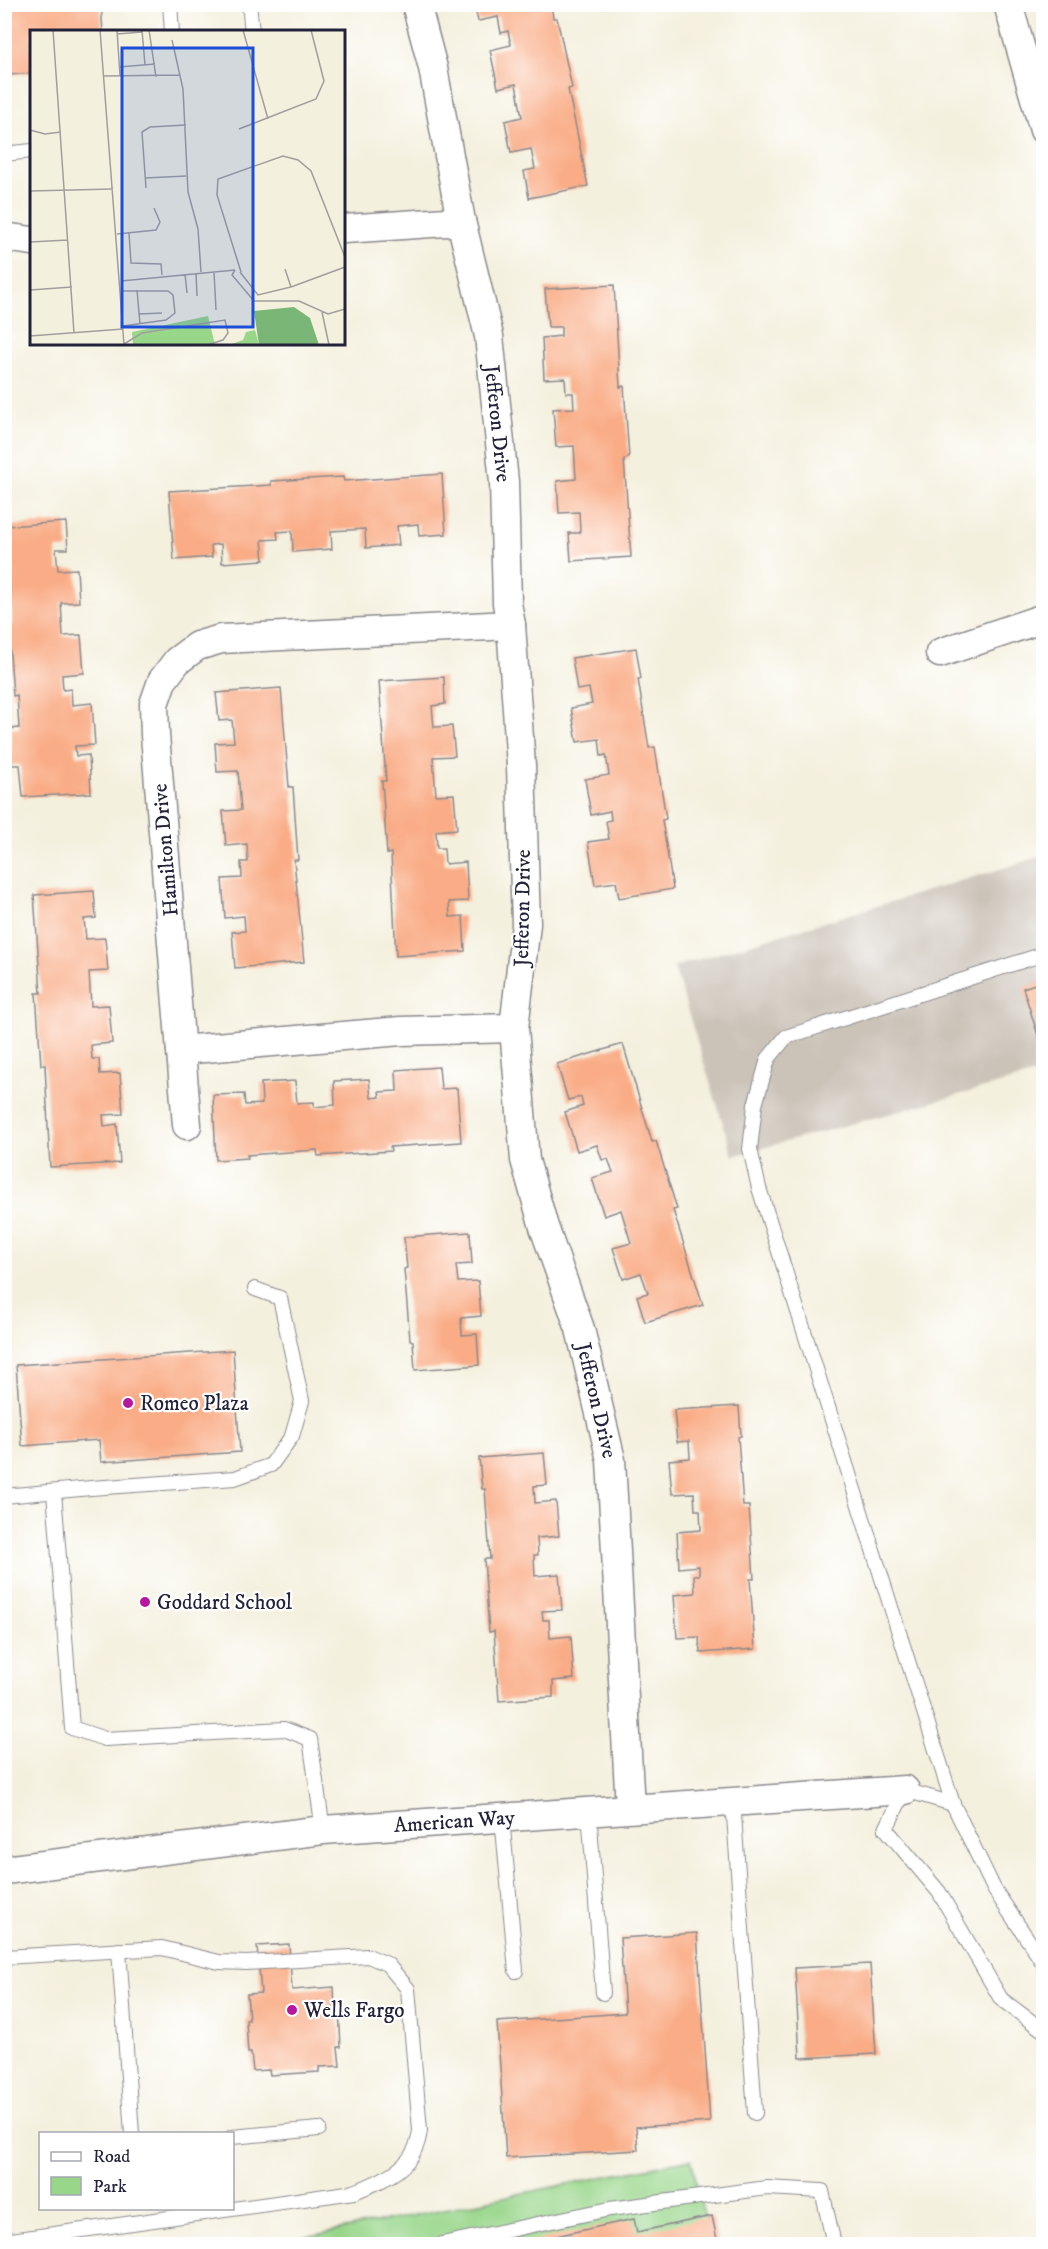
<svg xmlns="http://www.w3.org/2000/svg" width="1048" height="2249" viewBox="0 0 1048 2249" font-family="'IM FELL DW Pica',serif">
	<rect width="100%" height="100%" fill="#fff"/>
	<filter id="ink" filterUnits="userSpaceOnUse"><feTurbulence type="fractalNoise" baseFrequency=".0167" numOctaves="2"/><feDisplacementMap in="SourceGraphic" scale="12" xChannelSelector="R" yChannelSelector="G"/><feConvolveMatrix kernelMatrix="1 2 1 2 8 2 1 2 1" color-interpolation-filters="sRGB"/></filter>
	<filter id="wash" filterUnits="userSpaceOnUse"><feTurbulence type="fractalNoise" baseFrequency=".008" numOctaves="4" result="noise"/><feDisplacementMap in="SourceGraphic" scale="24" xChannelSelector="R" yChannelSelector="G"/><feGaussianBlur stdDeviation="1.35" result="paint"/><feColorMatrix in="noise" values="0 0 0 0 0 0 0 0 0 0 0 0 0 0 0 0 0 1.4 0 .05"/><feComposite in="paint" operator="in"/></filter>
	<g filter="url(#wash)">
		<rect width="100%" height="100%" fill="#f4f0de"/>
		<!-- industrial -->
		<path fill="#cbc3b8" d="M1043 856V1072L733 1156 674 967Z"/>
		<!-- green -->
		<path fill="#98d68a" stroke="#5d7c62" stroke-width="1.5" d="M691 2159 711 2244H271Z"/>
		<g id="blocks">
			<!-- building -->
			<g fill="#f9ac85">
				<path d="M4 4H101L103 32H32V73L9 75Z"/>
				<path d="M474 4H551L553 18H557L572 88 568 89 588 186 529 198 524 171 535 169 531 149 511 153 505 121 522 117 516 84 498 88 490 50 511 45 508 31 501 33 498 17 478 21Z"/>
				<path d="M614 285 620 387 624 386 629 458 624 459 631 557 571 561 569 533H580L579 512 559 513 557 481 576 479 574 446 556 447 553 409 574 408 573 393H566L565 378 544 379 542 338 561 336V327H548L545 289Z"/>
				<path d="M442 474 446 534 419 536 418 524 397 526 399 545 366 548 365 529 331 531 332 549 293 552 292 531 277 532 278 539 262 540 264 560 222 563 221 544 211 545 212 557 174 560 169 491 271 485V481L343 477 344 481Z"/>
				<path d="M66 522 68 549H56L58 570 77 569 79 602 61 603 63 636 81 635 84 673 62 675 63 690 71 689 72 705 92 703 95 745 75 746 76 756 89 755 91 793 23 797 20 765H12L10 729 19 728 17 695 13 696 8 624H12L6 526Z"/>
				<path d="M636 648 641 679H638L649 748 655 747 666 819 662 820 673 889 619 898 616 882 595 885 588 842 609 839 606 821 611 820 610 811 591 815 585 779 609 775 606 755 601 756 599 739 577 742 571 708 592 704 589 688 577 690 572 658Z"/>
				<path d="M444 677 445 704 432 706 434 727 452 726 455 756 433 757 436 795 454 794 457 829 436 831 437 848H444L445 864 466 862 468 901 449 902 450 917 463 916 465 951 396 956 391 853 387 854 382 781H386L379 681Z"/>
				<path d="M281 688 289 787H293L298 860H294L304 962 235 968 232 932 245 931 244 916 225 918 222 879 242 878 241 862H248L247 844 226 846 223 811 241 810 238 771 217 772 215 743 234 742 232 720 219 721 216 693Z"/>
				<path d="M94 891 96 918 84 919 86 939 105 938 108 971 89 972 91 1006 109 1005 112 1043 91 1045 92 1059H99L100 1074 120 1073 123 1114 103 1115 104 1126 117 1124 120 1163 50 1167 45 1065H41L36 993H41L34 895Z"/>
				<path d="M1044 981V1051H1043L1023 988Z"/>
				<path d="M623 1044 652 1142 656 1141 677 1209 673 1210 703 1305 645 1322 637 1296 648 1293 641 1273 623 1279 613 1248 631 1243 621 1210 604 1216 592 1178 613 1172 608 1159 602 1160 597 1145 577 1151 565 1112 583 1106 581 1097 568 1100 557 1064Z"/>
				<path d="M439 1067 441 1089 457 1088 461 1142 390 1147 391 1151 318 1156 317 1150 247 1155 248 1158 216 1160 213 1095 244 1094 245 1105 262 1104 261 1083 295 1081 297 1103 314 1102V1107L335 1105 334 1081 369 1079 371 1098 380 1097 379 1092 397 1091 396 1070Z"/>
				<path d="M470 1232 472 1264 456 1265 458 1282 478 1281 481 1316 461 1318 462 1335 477 1334 479 1365 415 1370 413 1341 410 1340 404 1269 407 1268 404 1237Z"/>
				<path d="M233 1350 240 1452 101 1462 99 1440 22 1446 16 1365Z"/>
				<path d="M739 1406 741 1436 738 1437 743 1506H749L754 1579H750L755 1649 700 1653 699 1637 677 1638 674 1595 695 1593 694 1575H699V1566L679 1568 677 1532 701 1530 700 1510H695L694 1493 672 1494 669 1460 690 1458 689 1441 677 1442 674 1410Z"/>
				<path d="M544 1453 547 1485 534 1486 535 1503 556 1501 559 1536 537 1538 538 1555H534L535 1576 559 1574 562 1610 542 1611 543 1620H549L550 1638 571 1636 574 1679 553 1681V1697L499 1701 494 1631 489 1632 484 1559H490L485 1489H482L479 1458Z"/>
				<path d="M697 1933 710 2122 636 2127 638 2150 506 2158 497 2022 625 2013 620 1938Z"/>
				<path d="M289 1944 292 1990 334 1987 335 2010 339 2009 341 2047H338L340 2066 319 2067V2072L270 2075 269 2070 253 2071 251 2053H248L246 2020H249L247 1994 261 1993 257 1946Z"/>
				<path d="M870 1964 876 2054 800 2058 795 1968Z"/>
				<path d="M712 2216 718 2244H519L634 2219 637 2232Z"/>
			</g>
		</g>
	</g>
	<g filter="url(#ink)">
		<use href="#blocks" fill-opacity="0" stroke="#8b898c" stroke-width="1.5"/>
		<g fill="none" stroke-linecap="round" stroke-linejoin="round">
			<defs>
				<g id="lane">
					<path d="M170 4 172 32"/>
					<path d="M249 4 252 32"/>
					<path d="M4 154 32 151"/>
					<path d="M54 1492 72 1728 105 1739 284 1729 310 1739 323 1830"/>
					<path d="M4 1496 91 1488 235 1478 271 1465 292 1436 302 1401 280 1298 255 1289"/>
					<path d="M733 1801 755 2113"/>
					<path d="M953 1804 759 1188 750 1149 755 1105 768 1059 786 1037 1044 954"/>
					<path d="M589 1812 603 1993"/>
					<path d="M502 1817 516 1971"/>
					<path d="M119 1950 132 2134"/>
					<path d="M4 1957 162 1948 219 1962 246 1963 368 1956 387 1964 408 1989 420 2130C416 2168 386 2179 354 2192L4 2241"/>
					<path d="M1044 1964 994 1889 953 1804 905 1790 886 1829 939 1892 1001 1999 1044 2031"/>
					<path d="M232 2137 319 2129"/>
					<path d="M442 2244 610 2209 767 2188 822 2191 834 2244"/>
				</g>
				<g id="street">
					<path id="s1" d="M416 4 433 68 461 221 489 336 504 482 507 603 511 625 521 766 526 924 514 1028 525 1160 544 1227 580 1329 611 1460 630 1808"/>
					<path d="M1008 4 1044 130"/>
					<path d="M344 229 461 221"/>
					<path d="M4 237 32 241"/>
					<path d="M940 653 1044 618"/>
					<path d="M181 1050 401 1031 514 1028"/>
					<path d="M187 1125 155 735 154 704 162 681 177 661 197 646 221 639 511 625"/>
					<path id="s2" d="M4 1870 323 1830 905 1790"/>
				</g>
			</defs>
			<!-- lane casing -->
			<use href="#lane" stroke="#8b898c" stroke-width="16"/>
			<!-- street casing -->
			<use href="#street" stroke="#8b898c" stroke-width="31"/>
			<!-- lane -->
			<use href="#lane" stroke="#fff" stroke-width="14"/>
			<!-- street -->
			<use href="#street" stroke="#fff" stroke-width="28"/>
		</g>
	</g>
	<!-- markers -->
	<g fill="#b5179e" stroke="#fff" stroke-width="2">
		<circle cx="128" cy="1403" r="6"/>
		<circle cx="145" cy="1602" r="6"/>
		<circle cx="292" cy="2010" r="6"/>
	</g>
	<g text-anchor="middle" stroke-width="4.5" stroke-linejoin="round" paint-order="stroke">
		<!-- street labels -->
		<g font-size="21" fill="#22223b" stroke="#fff">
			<text dy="7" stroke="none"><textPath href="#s1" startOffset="428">Jefferon Drive</textPath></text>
			<text transform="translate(165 850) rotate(-95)" y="7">Hamilton Drive</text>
			<text transform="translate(522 908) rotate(-89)" y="7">Jefferon Drive</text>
			<text dy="7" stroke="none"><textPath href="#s1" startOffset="1418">Jefferon Drive</textPath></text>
			<text dy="7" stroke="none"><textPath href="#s2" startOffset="453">American Way</textPath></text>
		</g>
		<!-- poi labels -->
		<g font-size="21" fill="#22223b" stroke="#fff" text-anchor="start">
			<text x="140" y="1410">Romeo Plaza</text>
			<text x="157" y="1609">Goddard School</text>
			<text x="304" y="2017">Wells Fargo</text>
		</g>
	</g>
	<!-- overview -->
	<g transform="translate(30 30)">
		<rect width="315" height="315" fill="#f4f0de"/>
		<path d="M178 286 185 315H103L102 302ZM225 300 229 315H199L213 310 216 302Z" fill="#98d68a"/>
		<path d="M264 277 280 288 289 315H229L224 281Z" fill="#7ab776"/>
		<path fill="none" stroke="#a09e9d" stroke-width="1.5" d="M23 0 44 303M70 0 94 315M87 0 90 46M112 0 115 35M119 0 126 47M213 0 238 89M87 4 112 2M142 10 153 59 158 162 168 199 171 242M89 37 125 34M74 46 150 45M209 99 286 69 294 51 281 0M0 100 15 104 31 102M115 148 156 146M116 158 112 102 120 97 156 95M0 161 83 159M99 203 101 233 131 234 132 245M87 204 126 200 130 192 124 178M0 212 38 210M205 240 202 245 224 271H269L298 284 315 279M184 242 186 280M210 242 228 265 261 257 255 239M211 242 187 165 188 149 253 126 268 130 281 141 315 227M166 243 167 266M155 244 157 263M91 251 205 240M261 257 315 237M0 260 42 257M107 260 110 294M91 261H138L143 265 145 283 136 290 93 296M292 282 299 315M109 284 132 283M0 306 93 299M94 314 112 303 195 290 198 303 193 310 177 315"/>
		<path fill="#1d4ed8" fill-opacity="0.15" stroke="#1d4ed8" stroke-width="3" d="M92 18H223V297H92Z"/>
		<rect width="315" height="315" fill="none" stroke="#22223b" stroke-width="3"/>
	</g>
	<!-- margin -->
	<rect width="1048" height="2249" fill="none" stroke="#fff" stroke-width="24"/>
	<!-- legend -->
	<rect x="39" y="2132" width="195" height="78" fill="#ffffff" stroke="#a7a7b1" stroke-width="1.5"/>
	<rect x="51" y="2152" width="30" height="9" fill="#ffffff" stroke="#a7a7b1" stroke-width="1.5"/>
	<text x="93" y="2162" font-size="18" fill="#22223b">Road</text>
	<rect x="51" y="2177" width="30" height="18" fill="#98d68a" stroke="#a7a7b1" stroke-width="1.5"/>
	<text x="93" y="2192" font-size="18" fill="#22223b">Park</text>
</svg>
